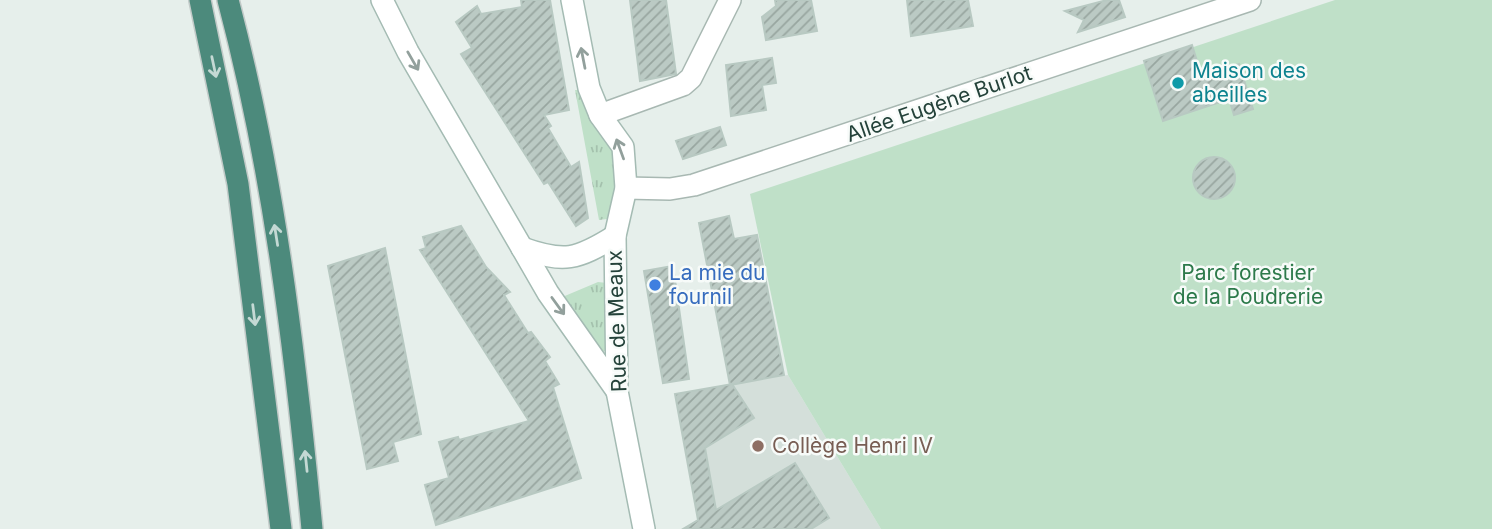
<svg xmlns="http://www.w3.org/2000/svg" width="1492" height="529" viewBox="0 0 1492 529" font-family="Inter,sans-serif">
	<defs>
		<pattern id="grass-tufts" width="24" height="20" patternUnits="userSpaceOnUse" patternTransform="scale(1.75)"><rect width="24" height="20" fill="#bfe0c8"/><path d="M3 7l-1-3M5 7V3M7 7l1-3M15 17l-1-3M17 17v-4M19 17l1-3" fill="none" stroke="#a4c1ad"/></pattern>
		<pattern id="building-hatch" width="6" height="6" patternUnits="userSpaceOnUse" patternTransform="scale(1.75)"><rect width="6" height="6" fill="#bbcac4"/><path d="M-1 1l2-2M0 6l6-6M5 7l2-2" fill="none" stroke="#98a6a0"/></pattern>
	</defs>
	<rect width="100%" height="100%" fill="#e6efeb"/>
	<!-- built -->
	<path fill="#d4dfda" d="M788 375 881 529H700L675 394Z"/>
	<!-- grass -->
	<g fill="url(#grass-tufts)">
		<path d="M575 90H582L592 123 610 143 617 161 616 184 607 219 599 220Z"/>
		<path d="M598 282 607 283 609 351H602L560 298Z"/>
	</g>
	<!-- park -->
	<path fill="#bfe0c8" d="M1335 0H1492V529H881L788 375 750 194Z"/>
	<!-- building -->
	<g fill="url(#building-hatch)" stroke="#b8c9c2" stroke-width="2">
		<path d="M521 0H550L569 110 544 115 551 126 548 128 571 167 579 162 588 218 576 226 548 182 544 184 461 54 472 48 456 22 477 6 481 14 522 7Z"/>
		<path d="M630 0H666L676 74 640 81Z"/>
		<path d="M775 0H811L817 31 766 40 762 17 776 6Z"/>
		<path d="M907 0H968L973 26 911 36Z"/>
		<path d="M1107 0H1119L1125 17 1078 32 1084 20 1065 11Z"/>
		<path d="M1192 45 1202 77 1239 64 1253 109 1234 115 1229 99 1163 121 1144 61Z"/>
		<path d="M772 58 776 83 762 85 766 110 731 116 726 65Z"/>
		<path d="M720 127 726 145 683 159 676 141Z"/>
		<circle cx="1214" cy="178" r="21"/>
		<path d="M729 216 734 239 757 235 784 375 730 385 699 223Z"/>
		<path d="M461 226 486 267 510 292 504 295 528 333 531 332 550 357 545 361 559 384 553 387 581 478 436 525 425 485 449 478 439 442 458 437 459 440 529 421 420 250 426 248 423 237Z"/>
		<path d="M385 248 421 434 393 442 398 461 367 469 328 266Z"/>
		<path d="M673 266 689 379 663 383 644 271Z"/>
		<path d="M732 384 754 418 705 448 716 510 795 463 829 518 811 529H683L698 520 675 394Z"/>
	</g>
	<g fill="none" stroke-linecap="round" stroke-linejoin="round">
		<defs>
			<g id="minor">
				<path d="M600 115 683 85 691 78 730 0"/>
				<path d="M626 188 670 189 694 185 1250 0"/>
			</g>
			<g id="secondary">
				<path d="M382 0 408 52 522 248 548 293 617 391"/>
				<path d="M572 0 589 88 600 115 623 147 626 188 615 236 617 391 644 529"/>
				<path d="M522 248C564 263 577 260 615 236"/>
			</g>
			<g id="trunk">
				<path d="M200 0 238 184 281 529"/>
				<path d="M228 0C274 173 295 351 312 529"/>
			</g>
		</defs>
		<!-- minor casing -->
		<use href="#minor" stroke="#a8b8b2" stroke-width="24"/>
		<!-- secondary casing -->
		<use href="#secondary" stroke="#a4bbb3" stroke-width="24"/>
		<!-- trunk casing -->
		<use href="#trunk" stroke="#c2cac8" stroke-width="24"/>
		<!-- minor -->
		<use href="#minor" stroke="#fff" stroke-width="21"/>
		<!-- secondary -->
		<use href="#secondary" stroke="#fff" stroke-width="21"/>
		<!-- trunk -->
		<use href="#trunk" stroke="#4c8a7c" stroke-width="21"/>
	</g>
	<!-- one-way arrows -->
	<defs><path id="oneway-shaft" d="M-6 0H5M1.5-3L5.5 0L1.5 3" fill="none" stroke-width="1.6" stroke-linecap="round" stroke-linejoin="round" transform="scale(1.75)"/></defs>
	<g stroke="#92a09c">
		<use href="#oneway-shaft" transform="translate(583 58) rotate(-101)"/>
		<use href="#oneway-shaft" transform="translate(413 61) rotate(60)"/>
		<use href="#oneway-shaft" transform="translate(620 149) rotate(-110)"/>
		<use href="#oneway-shaft" transform="translate(558 306) rotate(54)"/>
	</g>
	<g stroke="#c4d9d4">
		<use href="#oneway-shaft" transform="translate(214 67) rotate(78)"/>
		<use href="#oneway-shaft" transform="translate(276 235) rotate(-99)"/>
		<use href="#oneway-shaft" transform="translate(254 315) rotate(83)"/>
		<use href="#oneway-shaft" transform="translate(306 461) rotate(-96)"/>
	</g>
	<!-- markers -->
	<circle fill="#0f9aa8" stroke="#f7fbf9" stroke-width="2.5" cx="1178" cy="83" r="7"/>
	<circle fill="#3f7fe0" stroke="#f7fbf9" stroke-width="2.5" cx="655" cy="285" r="7"/>
	<circle fill="#8d6e63" stroke="#f7fbf9" stroke-width="2.5" cx="758" cy="446" r="7"/>
	<g text-anchor="middle" stroke-width="5" stroke-linejoin="round" paint-order="stroke">
		<!-- culture labels -->
		<g font-size="21" fill="#0d838f" stroke="#f7fbf9" text-anchor="start">
			<text x="1192" y="78">Maison des<tspan x="1192" dy="24">abeilles</tspan></text>
		</g>
		<!-- street labels -->
		<g font-size="21" fill="#24423a" stroke="#f7fbf9">
			<text transform="translate(939 104) rotate(-19)" y="7">Allée Eugène Burlot</text>
			<text transform="translate(617 321) rotate(-92)" y="7">Rue de Meaux</text>
		</g>
		<!-- shop labels -->
		<g font-size="21" fill="#366cbe" stroke="#f7fbf9" text-anchor="start">
			<text x="669" y="280">La mie du<tspan x="669" dy="24">fournil</tspan></text>
		</g>
		<!-- park labels -->
		<g font-size="21" fill="#2d7a4b" stroke="#f7fbf9">
			<text x="1248" y="280">Parc forestier<tspan x="1248" dy="24">de la Poudrerie</tspan></text>
		</g>
		<!-- education labels -->
		<g font-size="21" fill="#785e54" stroke="#f7fbf9" text-anchor="start">
			<text x="772" y="453">Collège Henri IV</text>
		</g>
	</g>
</svg>
